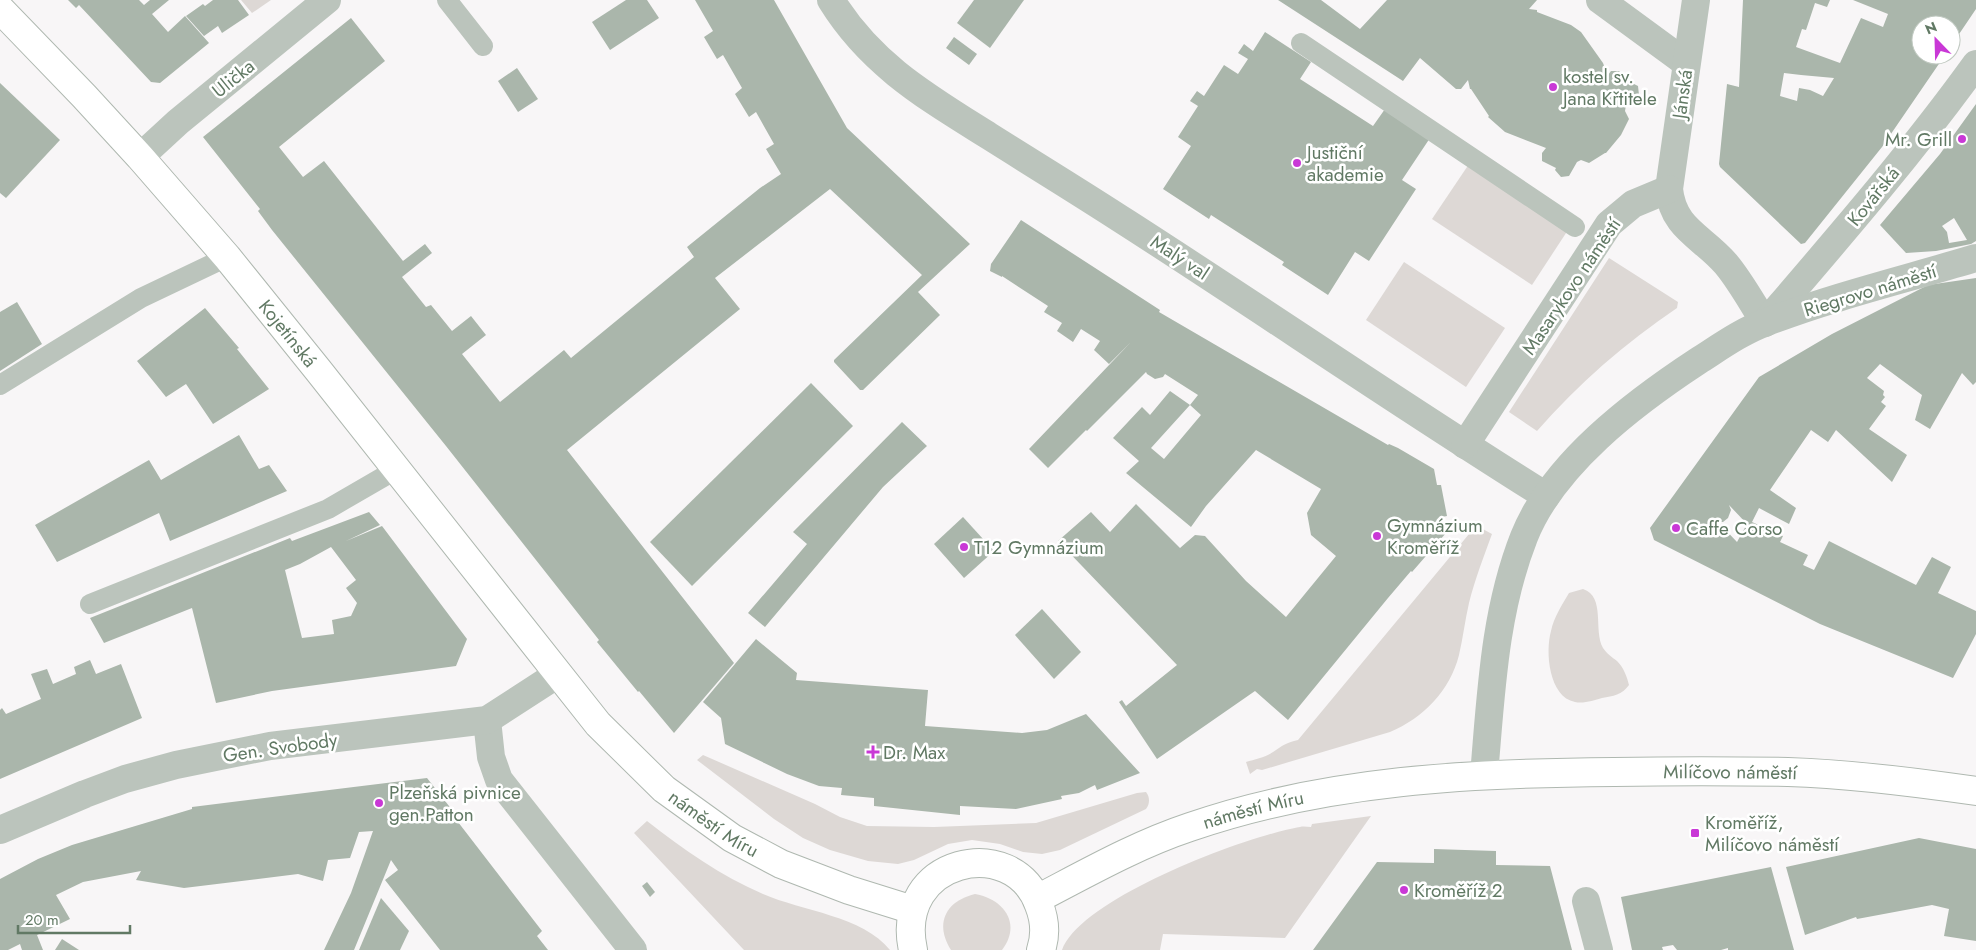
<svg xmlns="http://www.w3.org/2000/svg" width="1976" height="950" viewBox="0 0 1976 950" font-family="Jost,sans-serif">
	<rect width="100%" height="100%" fill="#f8f6f7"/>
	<!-- green -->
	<g fill="#ddd8d5">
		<path d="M241 0H271L252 13Z"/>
		<path d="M1469 164 1568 230 1532 285 1432 219Z"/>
		<path d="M1609 258 1678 302 1677 308C1625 343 1578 384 1537 431L1509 412Z"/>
		<path d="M1404 262 1505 328 1466 387 1366 320Z"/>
		<path d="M1479 527 1492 534C1484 556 1475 579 1469 603 1465 620 1463 638 1459 655 1450 691 1423 718 1390 732L1262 770 1257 769 1250 774 1246 762C1256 759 1267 757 1276 750 1285 744 1286 743 1298 740L1474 528Z"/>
		<path d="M1583 589C1606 597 1593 630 1603 648 1607 654 1612 657 1617 661 1624 668 1627 677 1629 685 1622 695 1613 696 1602 698 1594 700 1584 704 1575 702 1549 697 1545 652 1551 631 1554 617 1562 605 1569 593Z"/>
		<path d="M703 755 815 804 840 817 867 826 934 827 1036 823 1137 793 1146 792C1150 797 1150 804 1146 809L1060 850 1042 854 1023 852 1000 844 972 840 948 844 914 860 898 864 868 861 830 850 803 838 774 819 697 760Z"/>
		<path d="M1371 816 1285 938 1163 934 1160 950H1062C1081 898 1246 836 1300 827 1304 826 1307 827 1311 827L1312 824Z"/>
		<path d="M647 821C683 849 721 876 763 894 802 911 863 916 890 950H744L634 833Z"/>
		<path d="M975 894C1004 899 1022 924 1002 950H951C934 923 946 901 975 894Z"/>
	</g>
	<!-- building -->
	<g fill="#aab6ab" fill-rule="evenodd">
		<path d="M68 0H139L144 5 150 0H169L152 14 168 32 185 16 209 43 160 83 151 82 79 5 76 8Z"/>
		<path d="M213 0H238L249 15 222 33 218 26 204 36 186 16 203 4 205 6Z"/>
		<path d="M626 0H647L659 18 610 50 592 22Z"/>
		<path d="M695 0H774L847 128 970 244 918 292 940 315 863 390H860L834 362V360L922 275 830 189 715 278 740 309 567 450 734 663 674 733 639 691 638 692 597 642 599 640 446 446 272 230 258 211 260 209 203 137 351 18 385 61 279 147 303 177 324 161 403 261 425 244 432 253 402 277 426 307 431 305 452 331 471 316 486 335 462 354 500 402 564 350 571 358 694 257 687 247 760 188 781 174 766 149 774 144 756 112 749 117 735 94 742 88 723 55 717 59 704 37 713 31Z"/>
		<path d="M974 0H1024L990 48 957 23Z"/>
		<path d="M1278 0H1321L1360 29 1387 0H1537L1529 9 1537 10V12L1571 25 1581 32 1603 63 1606 71H1608V75L1611 71H1619L1629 83 1630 82 1638 86 1639 95 1632 101 1630 99 1626 105 1625 111 1629 119 1621 135 1606 153H1605L1589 163 1581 160 1577 162 1569 176 1561 177 1555 170 1556 168 1542 161V153L1546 148 1505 132 1488 117 1489 116 1471 89H1470L1468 80 1461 89H1456L1420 58 1403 81Z"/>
		<path d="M1743 0H1830L1827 7 1815 3 1806 30 1802 29 1796 47 1840 63 1861 18 1883 27 1888 14 1853 0H1976V9L1951 46V25H1921V55H1945L1882 147 1805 243 1801 244 1720 167 1719 164 1727 84 1739 87ZM1784 73 1801 75 1834 78 1823 96 1810 90 1799 88 1797 101 1780 96Z"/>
		<path d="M1265 32 1311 62 1300 79 1373 126 1385 109 1430 138 1402 180 1416 189 1369 261 1355 252 1328 295 1282 265 1284 262 1211 215 1209 219 1163 189 1191 146 1178 137 1198 106 1190 101 1197 91 1204 96 1224 65 1238 74 1248 59 1238 53 1244 44 1253 51Z"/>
		<path d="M954 37 977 54 969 65 946 48Z"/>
		<path d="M517 68 538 99 518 112 498 81Z"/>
		<path d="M0 83 60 140 6 198 0 193Z"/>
		<path d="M1976 104V241L1971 244 1936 251 1906 253 1880 225 1940 154ZM1954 218 1967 240 1949 243 1947 232 1942 226Z"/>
		<path d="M1021 220 1160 310 1159 312 1388 445 1389 444 1398 448 1434 469 1437 485H1441L1447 516 1442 517 1446 533 1412 572 1411 571 1388 598 1288 720 1255 691 1157 759 1119 702 1122 700 1126 706 1177 665 1058 541 1091 512 1110 532 1136 504 1180 548 1195 535 1205 536 1246 581 1286 617 1336 556 1311 535 1307 513 1321 489 1256 450 1206 506 1191 527 1126 473 1139 461 1113 438 1142 407 1150 415 1170 391 1190 405 1151 448 1164 459 1201 415 1190 405 1198 395 1165 374 1163 377 1155 379 1147 374 1146 372 1087 431 1086 430 1048 468 1029 449 1131 342 1109 364 1094 350 1100 341 1081 329 1073 342 1057 331 1062 323 1044 312 1048 306 1002 276V277L990 271 991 264Z"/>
		<path d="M1976 278V382L1973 385 1962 373 1930 429 1915 420 1922 395 1880 364 1867 378 1884 391 1883 395 1885 397 1881 402 1886 406 1869 429 1907 455 1892 482 1836 430 1828 442 1811 430 1770 490 1796 508 1789 524 1759 508 1752 522 1783 536 1780 542 1808 555 1803 565 1814 570 1829 541 1916 585 1932 557 1951 567 1938 593 1976 611V634L1953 678 1820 624 1654 540 1650 528 1759 377 1832 334 1928 285ZM1729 505 1747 524 1737 542 1718 522H1723L1728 518 1731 510Z"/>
		<path d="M17 302 42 344 0 371V312Z"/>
		<path d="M205 308 239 348 237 349 269 389 213 424 186 384 166 397 137 361Z"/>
		<path d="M811 383 853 426 692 586 650 542Z"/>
		<path d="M902 422 927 446 883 487 765 627 748 613 807 544 793 532Z"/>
		<path d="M239 435 259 469 269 465 287 491 170 541 159 513 57 562 35 525 149 460 161 480Z"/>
		<path d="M369 512 380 525 346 541 382 526 467 639 456 666 272 691 216 703 192 608 104 643 90 618 290 538 292 541ZM331 547 356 580 346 588 357 603 351 616 332 620 334 634 302 638 285 570 300 564Z"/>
		<path d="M963 517 994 551 964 578 934 544Z"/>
		<path d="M1042 609 1081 652 1054 679 1015 635Z"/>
		<path d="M756 639 797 673 796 680 928 690 925 726 1022 733 1047 730 1086 714 1140 773 1097 790 1095 785 1079 793 1061 796 1062 799 1016 809 960 806V815L874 806V798L841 795 842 788 819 786 787 774 725 744 721 718 703 702Z"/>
		<path d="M90 660 96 674 121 664 142 718 0 779V710L2 708 6 714 41 699 31 674 47 669 53 684 76 674 74 667Z"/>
		<path d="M427 778 460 820 458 822 542 931 537 936 548 950H440L385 880 398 870 391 860 354 950H324L351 893 373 831 359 832 350 858 328 860 323 881 298 874 184 888 136 880 141 871 83 882 56 895 70 919 37 935 43 950H22L20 944 8 950H0V879L38 859 72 845 192 809V807Z"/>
		<path d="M1919 838 1976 849V941L1944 936 1949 909 1932 905 1857 919 1856 917 1805 935 1786 867Z"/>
		<path d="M1434 849 1496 851V865L1550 866 1572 950H1313L1377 862 1434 863Z"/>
		<path d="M1771 867 1794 950H1728V948L1721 950H1677L1673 945 1662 947 1663 950H1632L1621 897Z"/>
		<path d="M647 882 655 892 650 897 642 886Z"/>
		<path d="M381 898 409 931 400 950H359Z"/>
		<path d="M62 939 79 950H55Z"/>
	</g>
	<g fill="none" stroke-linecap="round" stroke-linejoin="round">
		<defs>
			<g id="primary">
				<path id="s1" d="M0 9 84 96 140 157 227 257 318 370 598 724 664 789 732 838 781 864 849 890 913 910"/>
				<path id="s2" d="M1037 899C1087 873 1136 845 1190 827 1326 780 1472 773 1614 772 1672 771 1731 771 1788 772 1851 774 1914 782 1976 791"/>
				<path d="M913 950C893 859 1013 832 1039 905 1045 920 1046 935 1041 950"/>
			</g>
		</defs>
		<!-- primary casing -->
		<use href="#primary" stroke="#afb8b0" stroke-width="30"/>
		<!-- service -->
		<g stroke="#bbc4bc" stroke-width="20">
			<path d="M447 0 483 46"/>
			<path d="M1301 43 1575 227"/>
			<path d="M0 385 141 298 227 257"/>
			<path d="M90 604 328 509 397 469"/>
		</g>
		<!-- minor -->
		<g stroke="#bbc4bc" stroke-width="28">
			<path d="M831 0C871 65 927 97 989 136 1035 165 1081 193 1127 223 1267 313 1405 408 1546 496"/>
			<path d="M1600 0 1686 63"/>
			<path d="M1696 0 1669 189C1673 229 1702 236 1726 264 1741 282 1752 303 1765 323"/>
			<path d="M140 157 178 122 327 0"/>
			<path d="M1766 322C1838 238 1911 154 1976 64"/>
			<path d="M1465 445 1609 224 1633 204 1669 189"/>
			<path d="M487 720 491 757 499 780 633 950"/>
			<path d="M1484 775C1491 695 1494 613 1524 537 1553 464 1634 403 1698 361 1720 347 1742 331 1767 322 1835 296 1906 279 1976 258"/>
			<path d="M0 830 85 794 125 779 176 765 270 746 487 720 558 674"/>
			<path d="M1586 901 1599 950"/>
		</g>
		<!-- primary -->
		<use href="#primary" stroke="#fff" stroke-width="28"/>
	</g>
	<!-- markers -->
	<g fill="#c938d6" stroke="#fff" stroke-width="2">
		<circle cx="1553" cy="87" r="5"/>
		<circle cx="1962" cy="139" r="5"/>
		<circle cx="1297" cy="163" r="5"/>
		<circle cx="1676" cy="528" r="5"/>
		<circle cx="1377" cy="536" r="5"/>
		<circle cx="964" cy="547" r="5"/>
		<path d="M870.5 744.5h5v5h5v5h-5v5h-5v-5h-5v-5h5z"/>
		<circle cx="379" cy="803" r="5"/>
		<rect x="1690" y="828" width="10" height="10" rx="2.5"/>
		<circle cx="1404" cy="890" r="5"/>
	</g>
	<g text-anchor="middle" stroke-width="5" stroke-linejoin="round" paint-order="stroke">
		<!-- poi labels -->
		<g font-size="19" fill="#617964" stroke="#fff" text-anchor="start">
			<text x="1563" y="83">kostel sv.<tspan x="1563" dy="22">Jana Křtitele</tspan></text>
			<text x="1952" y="146" text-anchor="end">Mr. Grill</text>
			<text x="1307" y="159">Justiční<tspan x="1307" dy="22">akademie</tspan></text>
			<text x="1387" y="532">Gymnázium<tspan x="1387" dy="22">Kroměříž</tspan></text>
			<text x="1686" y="535">Caffe Corso</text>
			<text x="974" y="554">T12 Gymnázium</text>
			<text x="883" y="759">Dr. Max</text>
			<text x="389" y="799">Plzeňská pivnice<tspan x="389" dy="22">gen.Patton</tspan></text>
			<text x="1705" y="829">Kroměříž,<tspan x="1705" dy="22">Milíčovo náměstí</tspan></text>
			<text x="1414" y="897">Kroměříž 2</text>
		</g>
		<!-- street labels -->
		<g font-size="19" fill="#617964" stroke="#fff">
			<text transform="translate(233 78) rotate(-39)" y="7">Ulička</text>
			<text transform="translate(1682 94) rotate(-82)" y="7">Jánská</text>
			<text transform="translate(1873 196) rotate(-51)" y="7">Kovářská</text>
			<text transform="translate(1180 257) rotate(33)" y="7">Malý val</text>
			<text transform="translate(1571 286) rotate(-56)" y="7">Masarykovo náměstí</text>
			<text transform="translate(1870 290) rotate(-17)" y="7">Riegrovo náměstí</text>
			<text dy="7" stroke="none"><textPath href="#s1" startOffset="434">Kojetínská</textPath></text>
			<text transform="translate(280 747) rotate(-8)" y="7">Gen. Svobody</text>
			<text dy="7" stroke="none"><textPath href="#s2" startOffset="715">Milíčovo náměstí</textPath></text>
			<text dy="7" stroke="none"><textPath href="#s2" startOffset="235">náměstí Míru</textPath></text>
			<text dy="7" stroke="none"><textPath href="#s1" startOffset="1086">náměstí Míru</textPath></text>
		</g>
	</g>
	<!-- north arrow -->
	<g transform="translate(1936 40) rotate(337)"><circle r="24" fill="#ffffff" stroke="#c0c9c1"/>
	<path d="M0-4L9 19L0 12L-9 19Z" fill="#c938d6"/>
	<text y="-8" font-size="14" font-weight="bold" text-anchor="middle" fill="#617964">N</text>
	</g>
	<!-- scale -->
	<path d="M18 925v8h112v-8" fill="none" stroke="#617964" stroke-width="2.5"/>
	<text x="25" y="925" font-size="15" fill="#617964" stroke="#ffffff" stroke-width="4" paint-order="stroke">20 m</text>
</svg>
